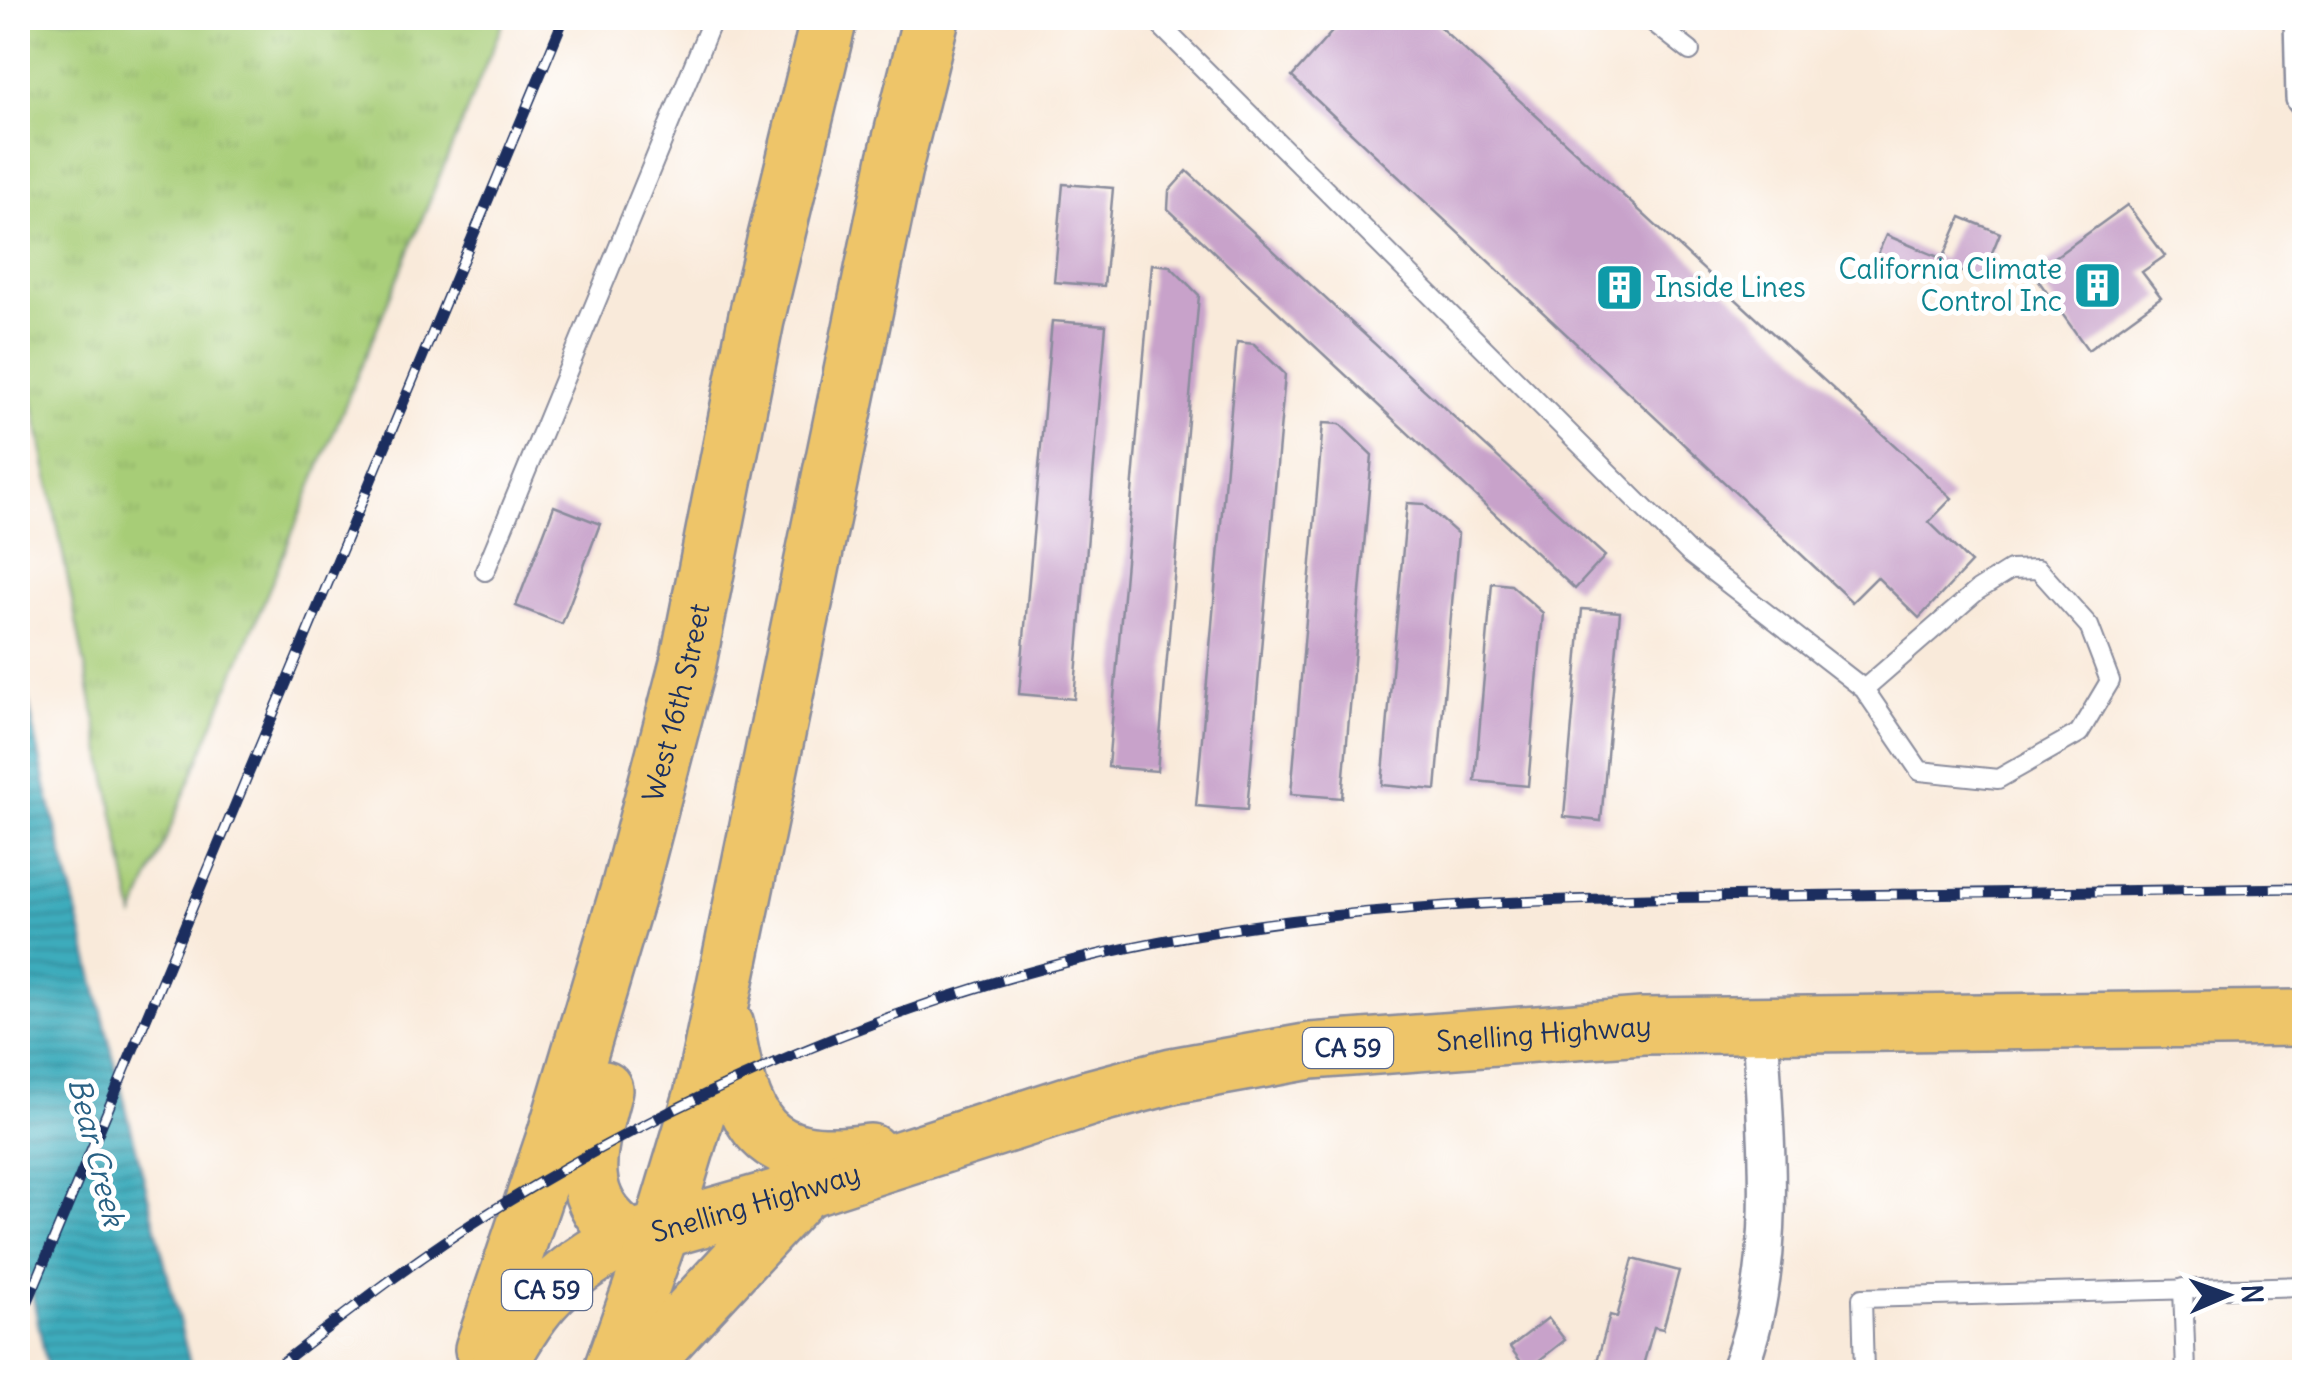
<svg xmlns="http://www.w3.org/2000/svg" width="2322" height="1390" viewBox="0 0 2322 1390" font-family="Delius,sans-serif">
	<defs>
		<pattern id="grass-tufts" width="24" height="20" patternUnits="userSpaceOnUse" patternTransform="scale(2.5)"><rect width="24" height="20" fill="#a7cd77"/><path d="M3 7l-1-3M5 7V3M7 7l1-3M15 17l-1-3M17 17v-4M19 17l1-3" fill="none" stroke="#8fb069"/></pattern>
		<pattern id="water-rules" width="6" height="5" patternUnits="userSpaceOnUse" patternTransform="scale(2.5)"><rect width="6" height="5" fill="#3eacbc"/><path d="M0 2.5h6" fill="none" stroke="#338c9c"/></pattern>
	</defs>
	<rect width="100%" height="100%" fill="#fff"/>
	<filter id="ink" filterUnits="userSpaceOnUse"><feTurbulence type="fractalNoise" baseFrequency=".01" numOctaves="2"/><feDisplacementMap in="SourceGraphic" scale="20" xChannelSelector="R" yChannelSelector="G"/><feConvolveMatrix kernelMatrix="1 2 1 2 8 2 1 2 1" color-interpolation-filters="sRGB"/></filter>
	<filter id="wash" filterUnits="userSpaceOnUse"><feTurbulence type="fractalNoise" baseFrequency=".0048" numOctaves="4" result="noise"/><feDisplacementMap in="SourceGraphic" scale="40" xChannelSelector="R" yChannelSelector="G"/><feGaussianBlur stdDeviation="2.25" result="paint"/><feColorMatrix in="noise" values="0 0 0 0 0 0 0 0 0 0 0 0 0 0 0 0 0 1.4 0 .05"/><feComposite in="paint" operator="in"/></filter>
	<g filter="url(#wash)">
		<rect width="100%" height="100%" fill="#f9eada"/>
		<!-- grass -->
		<path fill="url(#grass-tufts)" stroke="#617e6a" stroke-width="2.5" d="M18 18H505L134 916 18 325Z"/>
		<!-- water -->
		<path fill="url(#water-rules)" stroke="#2c6e8d" stroke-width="2.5" d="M18 653 48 795 192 1372H48L18 1223Z"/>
		<g id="blocks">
			<!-- building -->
			<g fill="#c8a2ca">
				<path d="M1329 18H1430L1952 498 1929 522 1971 563 1919 618 1877 577 1852 602 1292 77 1338 25Z"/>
				<path d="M1187 171 1605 556 1575 589 1168 209 1169 191Z"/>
				<path d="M1063 184 1113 188 1104 286 1054 282Z"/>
				<path d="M2127 205 2165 256 2142 272 2161 297 2088 350 2033 273Z"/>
				<path d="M1961 217 2000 233 1981 280 1942 263 1934 280 1877 256 1886 235 1943 259Z"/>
				<path d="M1152 264 1170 266 1199 295 1157 771 1108 767Z"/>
				<path d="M1052 321 1106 325 1074 699 1019 694Z"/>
				<path d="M1237 342 1254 344 1285 374 1247 810 1196 806Z"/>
				<path d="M1323 423 1340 424 1372 455 1342 798 1291 794Z"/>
				<path d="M1407 503 1424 504 1458 534 1436 790 1382 785Z"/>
				<path d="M554 506 600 524 562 624 516 606Z"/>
				<path d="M1492 583 1511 585 1543 613 1528 786 1475 781Z"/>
				<path d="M1582 609 1620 612 1601 821 1564 817Z"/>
				<path d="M1633 1259 1679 1271 1663 1329 1654 1327 1641 1372H1594L1610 1315 1617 1317Z"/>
				<path d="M1548 1318 1565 1340 1527 1370 1510 1347Z"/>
			</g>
		</g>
	</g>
	<g filter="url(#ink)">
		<use href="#blocks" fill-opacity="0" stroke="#8a8c9c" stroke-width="2.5"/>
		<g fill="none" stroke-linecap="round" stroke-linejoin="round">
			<defs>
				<g id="service">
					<path d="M1153 18 1690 554 1864 689 1920 771 1998 779 2079 733 2110 681 2089 626 2038 569 2010 570 1978 590 1864 689"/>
					<path d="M1648 18 1690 51"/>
					<path d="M485 571 713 18"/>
					<path d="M2183 1288 2186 1372"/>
					<path d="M1864 1372 1862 1298 2304 1286"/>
				</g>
				<g id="minor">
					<path d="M2302 18 2304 98"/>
					<path d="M1738 1372C1782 1261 1765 1140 1760 1023"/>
				</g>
				<g id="primary">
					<path d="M726 1026C742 1122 759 1168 870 1152"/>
					<path d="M604 1089C589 1147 570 1198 629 1238"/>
					<path id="s1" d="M483 1349 555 1136 630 885 688 663 756 320 829 18"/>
					<path id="s2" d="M496 1372C528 1309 551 1280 614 1244L803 1190 1089 1098 1172 1076 1311 1051 1642 1026 2304 1018"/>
					<path d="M611 1372 661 1232 702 1096 896 159 931 18"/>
					<path d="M641 1372 664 1341 802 1192"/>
				</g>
			</defs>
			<!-- service casing -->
			<use href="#service" stroke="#8a8c9c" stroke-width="22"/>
			<!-- minor casing -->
			<use href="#minor" stroke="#8a8c9c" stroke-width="40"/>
			<!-- primary casing -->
			<use href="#primary" stroke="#8a8c9c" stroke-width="60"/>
			<!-- service -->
			<use href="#service" stroke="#fff" stroke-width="18"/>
			<!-- minor -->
			<use href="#minor" stroke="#fff" stroke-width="35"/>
			<!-- primary -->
			<use href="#primary" stroke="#eec569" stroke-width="55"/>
			<defs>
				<g id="rail">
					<path d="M18 1325 564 18"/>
					<path d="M270 1372C344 1315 417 1257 497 1208 668 1103 855 1019 1048 967 1286 903 1532 899 1776 896 1952 894 2128 891 2304 888"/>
				</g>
			</defs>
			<!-- rail casing -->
			<use href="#rail" stroke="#1b2f5e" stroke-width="11"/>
			<!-- rail -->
			<use href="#rail" stroke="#fff" stroke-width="8" stroke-dasharray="22" stroke-linecap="butt"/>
		</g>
	</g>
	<!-- icons -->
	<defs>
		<symbol id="building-square" viewBox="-11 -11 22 22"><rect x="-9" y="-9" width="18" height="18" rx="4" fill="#0f9aa8" stroke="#fff"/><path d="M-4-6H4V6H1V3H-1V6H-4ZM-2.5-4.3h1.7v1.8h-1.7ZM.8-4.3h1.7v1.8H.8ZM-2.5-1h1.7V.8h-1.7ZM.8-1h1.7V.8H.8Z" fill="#fff"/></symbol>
	</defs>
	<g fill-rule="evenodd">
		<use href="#building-square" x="2070" y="258" width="55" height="55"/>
		<use href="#building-square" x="1592" y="260" width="55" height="55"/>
	</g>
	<g text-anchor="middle" stroke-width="10" stroke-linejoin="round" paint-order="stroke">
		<!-- shield labels -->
		<g fill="#fff" stroke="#5f6d8e" stroke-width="2.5">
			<rect x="1303" y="1028" width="90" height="40" rx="8"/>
			<rect x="502" y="1270" width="90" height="40" rx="8"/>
		</g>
		<g font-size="25" font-weight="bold" fill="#1b2f5e">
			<text x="1348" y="1057">CA 59</text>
			<text x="547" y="1299">CA 59</text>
		</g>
		<!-- culture labels -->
		<g font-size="28" fill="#0d838f" stroke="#fff" text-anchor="end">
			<text x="2062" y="279">California Climate<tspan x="2062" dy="32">Control Inc</tspan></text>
			<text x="1655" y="297" text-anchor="start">Inside Lines</text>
		</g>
		<!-- street labels -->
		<g font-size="28" fill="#1b2f5e" stroke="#fff">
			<text dy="10" stroke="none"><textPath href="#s1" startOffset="675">West 16th Street</textPath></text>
			<text dy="10" stroke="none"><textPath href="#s2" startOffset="1135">Snelling Highway</textPath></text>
			<text dy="10" stroke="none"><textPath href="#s2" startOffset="325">Snelling Highway</textPath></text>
		</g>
		<!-- water labels -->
		<g font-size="30" font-style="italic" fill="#296184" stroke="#fff">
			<text transform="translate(96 1152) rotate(76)" y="10">Bear Creek</text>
		</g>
	</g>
	<!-- margin -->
	<rect width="2322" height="1390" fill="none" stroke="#fff" stroke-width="60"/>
	<!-- north arrow -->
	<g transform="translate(2227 1295) rotate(88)" stroke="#ffffff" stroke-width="8" paint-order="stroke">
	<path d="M0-8L18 38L0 25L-18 38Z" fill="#1b2f5e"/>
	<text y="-15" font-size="28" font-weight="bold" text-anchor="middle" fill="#1b2f5e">N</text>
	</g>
</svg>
